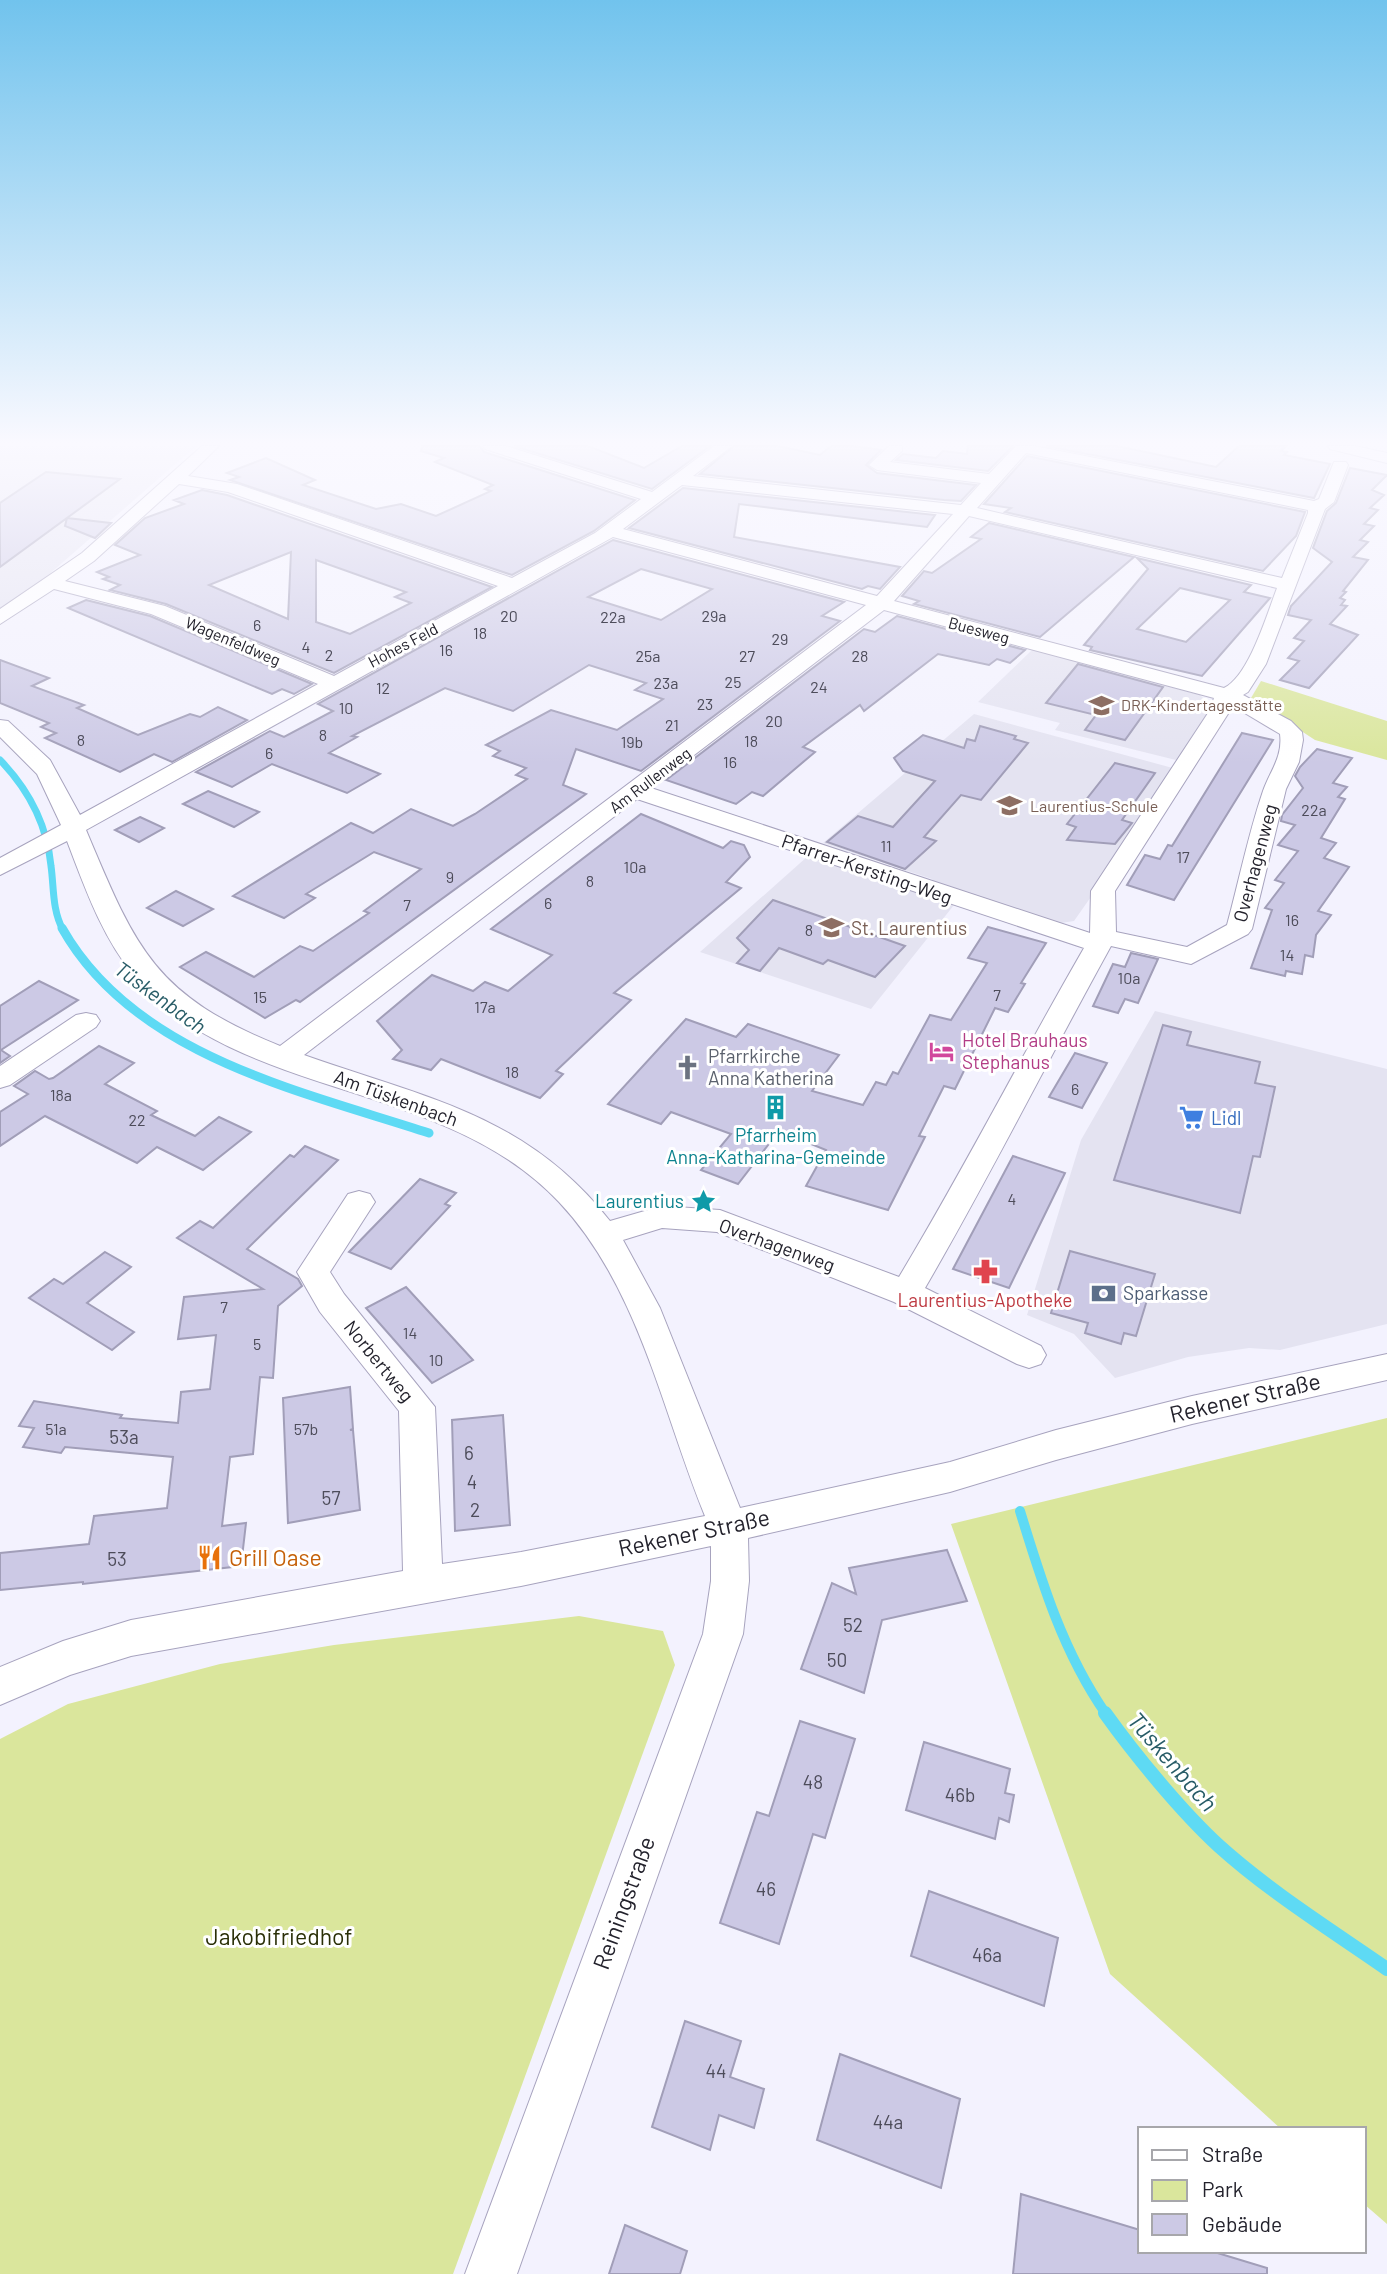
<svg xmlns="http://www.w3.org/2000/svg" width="1387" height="2274" viewBox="0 0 1387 2274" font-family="Barlow,sans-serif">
	<rect width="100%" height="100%" fill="#f3f2fe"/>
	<!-- built -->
	<g fill="#e4e3f1">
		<path d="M0 446H196L0 617Z"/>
		<path d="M1032 650 1200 695 1214 708 1180 761 1055 730 1060 723 978 702Z"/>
		<path d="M974 714 1180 770 1074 921 1061 923 937 887 932 879 823 843Z"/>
		<path d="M808 856 954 905 871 1009 700 952Z"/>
		<path d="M1155 1011 1387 1069V1324L1280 1350 1249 1348 1188 1357 1115 1378 1074 1334 1027 1315 1081 1140Z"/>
	</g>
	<!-- green -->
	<g fill="#dae69c">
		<path d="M1261 681 1387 721V760L1315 740 1251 698Z"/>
		<path d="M1387 1418V2224L1364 2204V2129H1281L1110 1974 951 1524Z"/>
		<path d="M579 1616 663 1631 675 1665 453 2274H0V1739L68 1704 220 1664 334 1645Z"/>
	</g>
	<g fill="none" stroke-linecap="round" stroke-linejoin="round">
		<!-- stream-far3 -->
		<path stroke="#5edaf4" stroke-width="7" d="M0 760C29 790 47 824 51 866 54 887 52 910 63 930"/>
		<!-- stream-far2 -->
		<path stroke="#5edaf4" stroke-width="9" d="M62 928C134 1056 301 1091 429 1133"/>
		<!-- stream-far1 -->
		<path stroke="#5edaf4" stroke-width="10" d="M1020 1511C1042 1583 1063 1652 1106 1714"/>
		<!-- stream -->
		<path stroke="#5edaf4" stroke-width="14" d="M1105 1713C1135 1755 1181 1811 1219 1846 1270 1892 1331 1930 1387 1969"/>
	</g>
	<!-- building -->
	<g fill="#ccc9e5" stroke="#a19eb8" stroke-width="2" fill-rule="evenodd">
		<path d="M422 446H480L484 452 635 500 594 531 512 575 230 480 239 477 227 473 266 458 315 480 303 485 376 509 401 504 436 516 491 491 485 489 493 485 435 462 444 458 421 451Z"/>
		<path d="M514 446H588L644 468 682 446H710L652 489Z"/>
		<path d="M734 446H778L820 455 831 446H854L881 450 866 465 877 473 976 485 961 501 944 500 700 474Z"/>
		<path d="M968 446H1013L988 471 896 460 903 454 936 458 943 451 967 454Z"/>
		<path d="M1046 446H1117L1216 467 1239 446H1286L1281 451 1287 452 1284 455 1330 464 1314 498Z"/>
		<path d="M1027 456 1305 512 1296 536 1263 571 1005 512 1011 508 984 504Z"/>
		<path d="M1350 468 1387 475 1372 490 1384 495 1370 508 1378 510 1364 524 1374 526 1360 540 1368 542 1353 557 1368 560 1343 591 1346 592 1340 598 1345 600 1341 605 1347 606 1330 624 1358 635 1309 688 1280 680 1299 661 1288 658 1304 641 1294 638 1311 620 1288 615 1291 606 1332 562 1313 548 1327 511 1336 503Z"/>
		<path d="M46 472 120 479 67 518 111 523 95 538 65 526 67 518 0 567V503Z"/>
		<path d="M683 488 935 515 927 527 739 504 734 537 900 567 880 589 868 586 862 589 629 528Z"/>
		<path d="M202 490 227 495 492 587 334 673 166 604 110 590 120 585 103 579 109 577 97 572 140 555 115 545 145 518 184 504 174 500ZM291 552 288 619 209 585ZM316 560 406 592 395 597 411 603 350 634 316 622Z"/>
		<path d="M989 523 1134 557 1040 637 914 604 919 601 902 596 924 571 932 573 981 539 971 537Z"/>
		<path d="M613 540 844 602 822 616 840 621 641 771 576 749 563 785 586 794 300 1002 296 1000 265 1018 180 967 206 952 254 977 300 946 313 951 369 913 364 911 421 869 374 852 306 894 315 898 284 918 233 896 351 823 373 833 411 809 453 826 475 814 527 779 516 775 526 768 493 756 500 751 486 745 551 710 617 730 663 699 635 690 646 683 589 665 513 711 445 688 352 736 357 737 329 753 380 774 347 793 272 764 232 787 196 772 270 731 284 737 333 711 318 704ZM641 569 712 589 661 620 588 597Z"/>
		<path d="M1137 558 1251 585 1244 592 1270 598 1202 676 1090 650 1092 647 1084 645 1148 569ZM1180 588 1230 600 1186 642 1137 629Z"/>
		<path d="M86 600 150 616 312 684 294 694 282 689 272 694 68 608Z"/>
		<path d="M897 616 1025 650 1010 663 997 659 989 665 938 654 864 711 860 705 803 747 815 752 763 796 752 792 736 804 666 780 864 629 875 632Z"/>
		<path d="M0 660 49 678 32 686 84 705 77 708 138 735 190 714 200 717 218 707 247 720 172 762 154 754 120 772 45 738 56 733 41 727 49 723 0 703Z"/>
		<path d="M1078 664 1163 687 1125 740 1085 730 1096 715 1046 703Z"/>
		<path d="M980 726 1016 736 1014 739 1028 743 981 800 961 795 924 837 936 841 905 869 827 842 858 816 893 827 935 781 903 771 894 758 923 735 964 748 967 739 975 741Z"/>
		<path d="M1242 733 1273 740 1174 900 1127 885 1145 855 1160 859 1168 845 1172 846Z"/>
		<path d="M1317 749 1352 758 1333 783 1347 787 1338 797 1345 799 1321 838 1336 843 1324 858 1349 867 1318 911 1331 915 1316 935 1313 957 1305 955 1302 974 1286 971 1285 976 1251 968 1272 910 1265 908 1284 883 1275 880 1298 851 1278 845 1295 825 1281 821 1282 815 1303 788 1295 776 1300 767Z"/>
		<path d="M1115 763 1155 773 1122 820 1132 823 1115 844 1067 840 1076 827 1067 824Z"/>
		<path d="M208 791 259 812 234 827 183 804Z"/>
		<path d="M641 814 723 848 731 841 744 845 750 857 726 882 741 888 614 993 631 1000 556 1071 563 1074 540 1098 441 1059 431 1070 393 1059 402 1050 377 1021 432 975 473 991 485 982 508 991 552 955 491 929Z"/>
		<path d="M140 817 164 828 139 842 115 830Z"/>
		<path d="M176 891 213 909 183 926 147 908Z"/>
		<path d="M773 900 888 940 905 946 875 977 828 960 823 964 779 948 760 971 737 963 749 950 737 938Z"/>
		<path d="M988 927 1046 943 1021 983 1025 984 1008 1012 995 1008 955 1089 944 1086 919 1136 925 1137 888 1210 806 1186 826 1150 779 1131 738 1184 701 1170 731 1134 671 1112 661 1124 608 1104 686 1019 736 1037 748 1024 839 1055 812 1091 863 1105 876 1082 886 1085 893 1072 898 1074 930 1015 951 1020 987 963 968 958Z"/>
		<path d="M1131 953 1158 959 1138 1003 1125 999 1118 1013 1093 1006 1113 964 1125 967Z"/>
		<path d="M39 981 78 1000 1 1050 10 1056 0 1063V1006Z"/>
		<path d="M1163 1025 1191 1032 1187 1045 1260 1062 1255 1083 1275 1087 1260 1157 1253 1156 1240 1213 1114 1180Z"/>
		<path d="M99 1046 134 1063 105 1084 157 1111 151 1115 195 1136 219 1117 251 1132 203 1170 157 1147 137 1163 45 1116 0 1146V1112L28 1094 14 1086 35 1071 49 1079 53 1078Z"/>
		<path d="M1075 1053 1107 1063 1082 1108 1049 1097Z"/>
		<path d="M305 1146 338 1160 247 1249 298 1279 302 1286 278 1306 273 1378 260 1377 253 1454 230 1457 222 1526 246 1523 241 1566 83 1584V1582L0 1590V1553L89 1544 94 1516 167 1508 173 1457 65 1447 61 1453 23 1447 34 1428 19 1426 34 1401 122 1415 120 1418 178 1423 181 1392 210 1389 216 1335 178 1339 184 1297 263 1289 177 1238 200 1221 213 1228 290 1155 294 1157Z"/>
		<path d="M1013 1156 1065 1173 1009 1288 953 1269Z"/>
		<path d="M420 1179 456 1193 445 1204 450 1206 391 1269 349 1252Z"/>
		<path d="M1070 1251 1155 1274 1136 1336 1124 1333 1121 1344 1085 1333 1088 1323 1051 1313Z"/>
		<path d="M105 1252 131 1267 87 1303 134 1332 112 1350 29 1298 54 1279 63 1284Z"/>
		<path d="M406 1287 473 1360 432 1383 366 1308Z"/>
		<path d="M350 1387 353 1429 350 1430H353L360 1510 288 1523 283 1398Z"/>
		<path d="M503 1415 510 1525 455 1531 452 1420Z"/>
		<path d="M947 1550 967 1601 882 1620 864 1693 801 1669 832 1583 856 1594 849 1568Z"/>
		<path d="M800 1721 855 1739 825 1838 813 1834 779 1944 720 1923 757 1812 769 1816Z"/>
		<path d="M924 1742 1010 1769 1005 1793 1014 1795 1009 1822 999 1818 995 1839 906 1810Z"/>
		<path d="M929 1891 1058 1938 1044 2006 911 1956Z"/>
		<path d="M685 2021 741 2041 730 2077 764 2089 754 2128 719 2115 710 2150 652 2127Z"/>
		<path d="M840 2054 960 2099 941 2188 817 2140Z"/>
		<path d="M1021 2194 1140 2230V2251H1211L1267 2268V2274H1013Z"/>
		<path d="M625 2225 687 2251 680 2274H609Z"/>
	</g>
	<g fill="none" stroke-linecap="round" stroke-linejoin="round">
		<defs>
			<g id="minor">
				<path d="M202 446H219L188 476 237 484 512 578 595 533 641 499 485 449 483 446H506L652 492 714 446H732L693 476 961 505 981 483 877 470 869 465 889 446H902V451L890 462 989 474 1016 446H1034L1314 501 1319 499 1334 462H1346L1348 465 1334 502 1325 509 1266 664 1248 692 1243 695 1291 721 1302 732 1303 740 1299 762 1286 789 1252 929 1248 934 1191 964 1111 946C1048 1060 990 1176 925 1288L1041 1346 1046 1355 1041 1364 1029 1368 1017 1364 894 1302 717 1232 662 1228 623 1240 660 1308 740 1508 950 1462 1056 1430 1192 1396 1387 1354V1380L1192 1424 1056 1460 950 1492 748 1538 749 1581 743 1634 517 2274H465L703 1634 711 1581V1546L521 1586 131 1656 70 1675 0 1705V1667L63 1641 131 1620 403 1571 399 1411 320 1312 297 1272 348 1194 359 1191 370 1194 375 1202 330 1272 344 1294 435 1407 442 1564 521 1552 705 1516C662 1411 639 1287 559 1202 444 1079 237 1099 135 977 102 937 85 888 67 841L0 875V858L61 825 37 774 0 737V720L8 721 50 760 80 815 318 684 151 614 54 589 0 624V609L82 553ZM1026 453 1308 510V513L1282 578 977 508ZM179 484 228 492 498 586 334 676 165 606 65 581 94 561ZM682 485 953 514 877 596 623 529ZM969 516 1277 588C1267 614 1249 676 1224 688L894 601ZM613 537 866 605 280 1046C154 995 136 949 86 830ZM884 610 1214 698 1210 710 1091 891 1090 933 651 788ZM1233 706 1280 734C1283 757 1270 771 1263 791 1248 835 1239 881 1227 925L1187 947 1116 932 1115 891ZM637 799 1084 948C1021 1057 964 1169 899 1277L720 1210 662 1206 610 1221C526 1114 425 1098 304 1055Z"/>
				<path d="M1328 446H1355L1387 453V463L1330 449Z"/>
				<path d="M86 1013 96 1015 100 1021 96 1027 10 1085 0 1088V1066L76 1015Z"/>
			</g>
		</defs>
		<!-- minor casing -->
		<use href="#minor" stroke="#a7a3be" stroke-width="2"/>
		<!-- minor -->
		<use href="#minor" fill="#fff" fill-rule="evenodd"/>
	</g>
	<!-- sky -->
	<linearGradient id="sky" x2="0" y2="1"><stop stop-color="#71c3ed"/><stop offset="0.58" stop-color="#faf9ff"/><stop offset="1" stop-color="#faf9ff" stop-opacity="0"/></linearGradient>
	<rect width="1387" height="764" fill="url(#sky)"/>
	<!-- icons -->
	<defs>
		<symbol id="school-bare" viewBox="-9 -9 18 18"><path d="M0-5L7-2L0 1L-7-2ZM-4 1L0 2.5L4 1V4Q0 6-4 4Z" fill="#8d6e63" stroke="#fff" stroke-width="2.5" paint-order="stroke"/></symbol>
		<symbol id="hotel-bare" viewBox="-9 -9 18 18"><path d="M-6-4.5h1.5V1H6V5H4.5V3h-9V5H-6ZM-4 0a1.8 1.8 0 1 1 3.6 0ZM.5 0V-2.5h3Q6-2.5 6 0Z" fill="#d1479c" stroke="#fff" stroke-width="2.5" paint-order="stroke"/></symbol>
		<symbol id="church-bare" viewBox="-9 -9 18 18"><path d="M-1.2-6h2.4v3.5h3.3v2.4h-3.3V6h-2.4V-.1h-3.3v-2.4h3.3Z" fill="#6b7280" stroke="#fff" stroke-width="2.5" paint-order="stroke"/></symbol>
		<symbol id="building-bare" viewBox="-9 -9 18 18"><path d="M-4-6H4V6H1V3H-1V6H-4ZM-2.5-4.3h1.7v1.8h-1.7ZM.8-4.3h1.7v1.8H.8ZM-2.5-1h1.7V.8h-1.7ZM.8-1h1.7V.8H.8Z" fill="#0f9aa8" stroke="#fff" stroke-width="2.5" paint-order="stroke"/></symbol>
		<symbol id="supermarket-bare" viewBox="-9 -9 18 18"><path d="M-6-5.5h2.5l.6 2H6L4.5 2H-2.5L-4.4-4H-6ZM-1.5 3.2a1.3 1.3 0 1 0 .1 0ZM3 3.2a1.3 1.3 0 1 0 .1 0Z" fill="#3f7fe0" stroke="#fff" stroke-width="2.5" paint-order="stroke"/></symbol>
		<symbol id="sight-bare" viewBox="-9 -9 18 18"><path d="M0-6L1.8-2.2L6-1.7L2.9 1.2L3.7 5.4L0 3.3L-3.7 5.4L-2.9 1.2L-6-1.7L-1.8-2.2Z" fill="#0f9aa8" stroke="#fff" stroke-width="2.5" paint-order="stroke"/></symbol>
		<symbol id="pharmacy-bare" viewBox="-9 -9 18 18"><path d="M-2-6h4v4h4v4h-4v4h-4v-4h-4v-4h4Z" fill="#e0444e" stroke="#fff" stroke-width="2.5" paint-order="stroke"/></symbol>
		<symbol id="bank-bare" viewBox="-9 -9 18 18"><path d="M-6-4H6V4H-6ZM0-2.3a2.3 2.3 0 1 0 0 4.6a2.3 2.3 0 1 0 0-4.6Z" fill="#5c6f8a" stroke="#fff" stroke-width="2.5" paint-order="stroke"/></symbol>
		<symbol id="restaurant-bare" viewBox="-9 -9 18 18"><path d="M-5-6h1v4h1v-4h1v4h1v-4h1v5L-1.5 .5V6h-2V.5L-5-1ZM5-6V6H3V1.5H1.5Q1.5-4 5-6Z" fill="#e8710a" stroke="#fff" stroke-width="2.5" paint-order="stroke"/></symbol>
	</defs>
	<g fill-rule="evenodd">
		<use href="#school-bare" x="1084" y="688" width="35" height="35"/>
		<use href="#school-bare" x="992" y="788" width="35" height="35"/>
		<use href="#school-bare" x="814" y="910" width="35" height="35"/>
		<use href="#hotel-bare" x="924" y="1034" width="35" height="35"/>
		<use href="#church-bare" x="670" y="1050" width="35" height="35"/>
		<use href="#building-bare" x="758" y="1090" width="35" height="35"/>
		<use href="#supermarket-bare" x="1174" y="1100" width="35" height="35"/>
		<use href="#sight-bare" x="686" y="1184" width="35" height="35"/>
		<use href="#pharmacy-bare" x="968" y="1254" width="35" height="35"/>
		<use href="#bank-bare" x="1086" y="1276" width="35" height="35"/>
		<use href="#restaurant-bare" x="192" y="1540" width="35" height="35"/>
	</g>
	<g text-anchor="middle" stroke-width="6" stroke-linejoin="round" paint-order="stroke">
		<!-- number labels -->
		<g font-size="16" fill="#4d4c5a">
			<text x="509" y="622">20</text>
			<text x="714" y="622">29a</text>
			<text x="613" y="623">22a</text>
			<text x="257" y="631">6</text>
			<text x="480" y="639">18</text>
			<text x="780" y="645">29</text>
			<text x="306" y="653">4</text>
			<text x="446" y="656">16</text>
			<text x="329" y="661">2</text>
			<text x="648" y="662">25a</text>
			<text x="747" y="662">27</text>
			<text x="860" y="662">28</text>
			<text x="733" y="688">25</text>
			<text x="666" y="689">23a</text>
			<text x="819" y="693">24</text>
			<text x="383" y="694">12</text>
			<text x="705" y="710">23</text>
			<text x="346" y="714">10</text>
			<text x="774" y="727">20</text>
			<text x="672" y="731">21</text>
			<text x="323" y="741">8</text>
			<text x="81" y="746">8</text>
			<text x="751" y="747">18</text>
			<text x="632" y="748">19b</text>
			<text x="269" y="759">6</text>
			<text x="730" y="768">16</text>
			<text x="1314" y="816">22a</text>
			<text x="886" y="852">11</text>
			<text x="1183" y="863">17</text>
			<text x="635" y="873">10a</text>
			<text x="450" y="883">9</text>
			<text x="590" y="887">8</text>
			<text x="548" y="909">6</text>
			<text x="407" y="911">7</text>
			<text x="1292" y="926">16</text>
			<text x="809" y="936">8</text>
			<text x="1287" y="961">14</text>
			<text x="1129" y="984">10a</text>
			<text x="997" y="1001">7</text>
			<text x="260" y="1003">15</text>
			<text x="485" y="1013">17a</text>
			<text x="512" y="1078">18</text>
			<text x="1075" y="1095">6</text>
			<text x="61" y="1101">18a</text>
			<text x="137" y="1126">22</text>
			<text x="1012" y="1205">4</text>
			<text x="224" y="1313">7</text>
			<text x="410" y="1339">14</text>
			<text x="257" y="1350">5</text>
			<text x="436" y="1366">10</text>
			<text x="56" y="1435">51a</text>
			<text x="306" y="1435">57b</text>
		</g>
		<!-- far-street labels -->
		<g font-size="16" fill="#23222c" stroke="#fff">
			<text transform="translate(979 630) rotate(15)" y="6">Buesweg</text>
			<text transform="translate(233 641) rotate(23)" y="6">Wagenfeldweg</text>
			<text transform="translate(403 645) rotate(-28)" y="6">Hohes Feld</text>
			<text transform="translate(650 780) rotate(-37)" y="6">Am Rullenweg</text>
		</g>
		<!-- far-education labels -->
		<g font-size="16" fill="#785e54" stroke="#fff" text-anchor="start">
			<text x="1121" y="711">DRK-Kindertagesstätte</text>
			<text x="1030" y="812">Laurentius-Schule</text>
		</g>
		<!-- street labels -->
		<g font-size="19" fill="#23222c" stroke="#fff">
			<text transform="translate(1255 863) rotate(-75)" y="7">Overhagenweg</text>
			<text transform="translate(867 869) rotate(19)" y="7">Pfarrer-Kersting-Weg</text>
			<text transform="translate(396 1098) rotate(20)" y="7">Am Tüskenbach</text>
			<text transform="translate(777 1245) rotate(20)" y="7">Overhagenweg</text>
			<text transform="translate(379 1361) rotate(51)" y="7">Norbertweg</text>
		</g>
		<!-- education labels -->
		<g font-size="19" fill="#785e54" stroke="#fff" text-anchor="start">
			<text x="851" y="935">St. Laurentius</text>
		</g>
		<!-- hotel labels -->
		<g font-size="19" fill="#b23c85" stroke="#fff" text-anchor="start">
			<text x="962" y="1047">Hotel Brauhaus<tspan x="962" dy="22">Stephanus</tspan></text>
		</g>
		<!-- worship labels -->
		<g font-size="19" fill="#5b616d" stroke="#fff" text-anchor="start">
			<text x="708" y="1063">Pfarrkirche<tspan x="708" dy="22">Anna Katherina</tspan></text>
		</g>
		<!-- shop labels -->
		<g font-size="19" fill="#366cbe" stroke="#fff" text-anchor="start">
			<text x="1211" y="1125">Lidl</text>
		</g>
		<!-- culture labels -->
		<g font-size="19" fill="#0d838f" stroke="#fff">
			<text x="776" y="1142">Pfarrheim<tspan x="776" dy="22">Anna-Katharina-Gemeinde</tspan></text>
			<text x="684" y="1208" text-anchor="end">Laurentius</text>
		</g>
		<!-- service labels -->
		<g font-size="19" fill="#4e5e75" stroke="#fff" text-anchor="start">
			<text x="1123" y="1300">Sparkasse</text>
		</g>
		<!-- health labels -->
		<g font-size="19" fill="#be3a42" stroke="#fff">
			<text x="985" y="1307">Laurentius-Apotheke</text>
		</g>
		<!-- near-number labels -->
		<g font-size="19" fill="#4d4c5a">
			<text x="124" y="1444">53a</text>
			<text x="469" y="1460">6</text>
			<text x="472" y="1489">4</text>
			<text x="331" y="1505">57</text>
			<text x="475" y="1517">2</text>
			<text x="117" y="1566">53</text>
			<text x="853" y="1632">52</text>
			<text x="837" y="1667">50</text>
			<text x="813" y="1789">48</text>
			<text x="960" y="1802">46b</text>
			<text x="766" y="1896">46</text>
			<text x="987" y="1962">46a</text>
			<text x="716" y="2078">44</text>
			<text x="888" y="2129">44a</text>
		</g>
		<!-- water labels -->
		<g font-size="21" font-style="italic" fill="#285c67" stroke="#fff">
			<text transform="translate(160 998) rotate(36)" y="7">Tüskenbach</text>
		</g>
		<!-- near-street labels -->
		<g font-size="23" fill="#23222c" stroke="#fff">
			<text transform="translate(1245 1398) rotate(-13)" y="8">Rekener Straße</text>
			<text transform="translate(694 1533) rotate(-12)" y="8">Rekener Straße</text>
			<text transform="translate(624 1903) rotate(-70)" y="8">Reiningstraße</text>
		</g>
		<!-- near-food labels -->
		<g font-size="23" fill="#c56008" stroke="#fff" text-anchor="start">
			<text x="229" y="1566">Grill Oase</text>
		</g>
		<!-- near-park labels -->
		<g font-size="23" fill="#2a2f07" stroke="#fff">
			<text x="279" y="1945">Jakobifriedhof</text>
		</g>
		<!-- near-water labels -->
		<g font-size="24" font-style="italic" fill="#285c67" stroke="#fff">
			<text transform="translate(1172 1762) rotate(49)" y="8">Tüskenbach</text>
		</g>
	</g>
	<!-- legend -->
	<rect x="1138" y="2127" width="228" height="126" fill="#ffffff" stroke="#a7a7ab" stroke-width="2"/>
	<rect x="1152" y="2150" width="35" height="10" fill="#ffffff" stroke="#a7a7ab" stroke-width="2"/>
	<text x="1202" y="2162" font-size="21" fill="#23222c">Straße</text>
	<rect x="1152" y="2180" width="35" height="21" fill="#dae69c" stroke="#a7a7ab" stroke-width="2"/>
	<text x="1202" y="2197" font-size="21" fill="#23222c">Park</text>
	<rect x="1152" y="2214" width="35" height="21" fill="#ccc9e5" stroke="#a7a7ab" stroke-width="2"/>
	<text x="1202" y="2232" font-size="21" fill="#23222c">Gebäude</text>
</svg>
